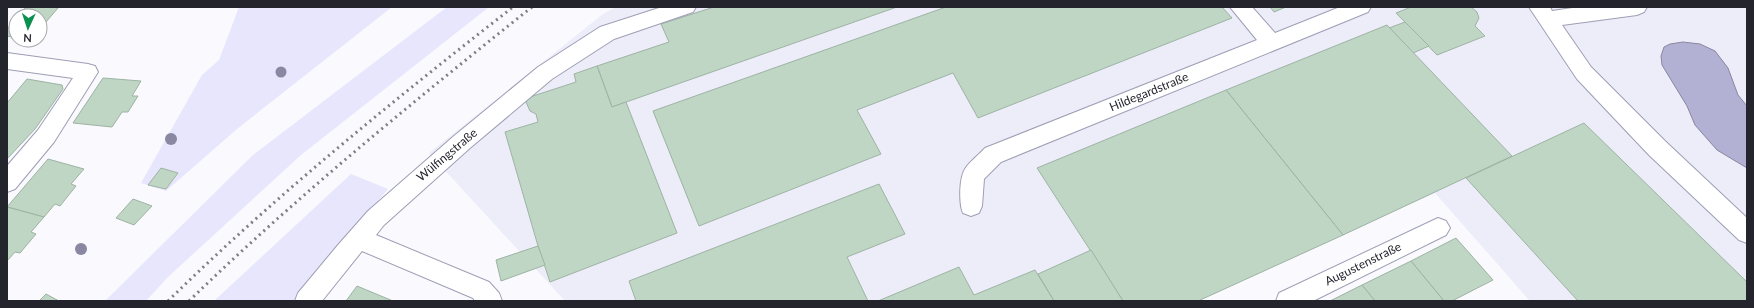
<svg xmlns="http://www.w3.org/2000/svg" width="1754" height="308" viewBox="0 0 1754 308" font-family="Lato,sans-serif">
	<rect width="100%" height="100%" fill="#f9f9fe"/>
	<!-- built -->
	<path fill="#ededfa" d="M616 7H1747V301H1530L1435 193 1198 301H565L429 153 603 14Z"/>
	<!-- green -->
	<g fill="#e7e6fd">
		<path d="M239 7H392L237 129 166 191 141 183 202 75 219 60Z"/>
		<path d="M447 7H489L301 155 168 277 146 301H105L253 155Z"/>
		<path d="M351 174 388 189 295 301H214Z"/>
	</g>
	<!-- water -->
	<path fill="#b3b1d3" stroke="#8887a1" d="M1683 42 1700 44 1715 51 1728 68 1738 95 1747 106V168L1717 150 1695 125 1687 106 1662 65 1661 56 1664 47 1670 44Z"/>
	<!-- building -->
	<g fill="#bfd6c5" stroke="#9db3a3">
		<path d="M26 7H51L58 8 40 29V16H18Z"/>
		<path d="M714 7H897L612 107 597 66 669 42 661 24Z"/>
		<path d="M946 7H1222L1232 18 978 118 953 73 857 110 881 154 699 226 653 111Z"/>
		<path d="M1270 7H1286L1274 12Z"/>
		<path d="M1411 7H1471L1477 12 1479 18 1475 26 1485 36 1437 55 1396 13Z"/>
		<path d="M16 19V38L7 36V29Z"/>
		<path d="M1405 22 1429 46 1413 53 1389 28Z"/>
		<path d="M1387 25 1512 156 1343 235 1226 90Z"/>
		<path d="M597 66 612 107 626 102 677 233 550 282 538 246 505 132 538 122 536 114 530 111 526 102 530 97 576 82 574 74Z"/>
		<path d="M103 78 141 81 132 96H138L128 112H122L112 127 73 123Z"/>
		<path d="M27 79 62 85 63 89 35 129 7 159V103Z"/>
		<path d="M1226 90 1343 235 1198 301H1123L1037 168Z"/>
		<path d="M1584 123 1747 282V301H1578L1466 178Z"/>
		<path d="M48 159 84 169 71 184 76 186 60 206 55 204 44 217 7 207Z"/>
		<path d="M161 168 178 173 166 189 148 185Z"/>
		<path d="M879 184 905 234 847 257 868 301H636L629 281Z"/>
		<path d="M133 199 152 206 134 225 116 218Z"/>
		<path d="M7 207 44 217 31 232 36 234 20 253 15 252 7 261Z"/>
		<path d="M1456 238 1493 280 1452 301H1444L1411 261Z"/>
		<path d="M538 246 545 265 501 281 496 260Z"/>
		<path d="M1091 250 1123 301H1054L1038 274Z"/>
		<path d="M1411 261 1444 301H1375L1362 285Z"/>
		<path d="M959 267 974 295 1035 270 1054 301H878Z"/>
		<path d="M1362 285 1375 301H1330Z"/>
		<path d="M357 286 393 301H346Z"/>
		<path d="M46 294 59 301H39Z"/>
	</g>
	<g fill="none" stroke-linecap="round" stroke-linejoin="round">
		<defs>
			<g id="minor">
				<path d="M662 7H696L693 12 614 39 552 79 470 148 384 225 376 235 489 282 499 293 502 301H475L473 298 362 251 322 301H295L298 293 338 245 368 211 454 136 538 67 600 27Z"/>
				<path d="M1230 7H1252L1275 33 1340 7H1371L1368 12 1001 162 984 179 982 206 979 213 971 216 963 213C959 204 959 178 965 169 970 161 979 155 985 148L1257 40Z"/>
				<path d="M1529 7H1550L1552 11 1579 7H1647L1644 12 1637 15 1562 25 1591 67 1665 141 1747 218V243L1739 240 1649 155 1577 79Z"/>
				<path d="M7 53 88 64 95 66 98 72 54 142 15 189 7 192V166L38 130 73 78 7 69Z"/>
				<path d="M1438 218 1446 221 1450 228 1446 235 1313 301H1276L1279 293Z"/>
			</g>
		</defs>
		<!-- minor casing -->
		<use href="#minor" stroke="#9e9eb5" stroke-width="2"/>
		<!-- minor -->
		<use href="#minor" fill="#fff" fill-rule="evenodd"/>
		<!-- rail -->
		<g stroke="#7e7e85" stroke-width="3" stroke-dasharray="2 4" stroke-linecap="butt">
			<path d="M168 301C276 195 394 100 513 7"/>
			<path d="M189 301C297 196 414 101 532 7"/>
		</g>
	</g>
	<!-- trees -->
	<g fill="#8a87a2">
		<circle cx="281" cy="72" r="5.5"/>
		<circle cx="171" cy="139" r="6"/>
		<circle cx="81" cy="249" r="6"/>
	</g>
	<g text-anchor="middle" stroke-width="3" stroke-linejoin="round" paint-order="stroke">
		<!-- street labels -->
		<g font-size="12" fill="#24242d" stroke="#fff">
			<text transform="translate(1149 92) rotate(-22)" y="4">Hildegardstraße</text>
			<text transform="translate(447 155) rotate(-40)" y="4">Wülfingstraße</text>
			<text transform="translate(1363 264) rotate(-26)" y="4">Augustenstraße</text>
		</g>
	</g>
	<!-- border -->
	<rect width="1754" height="308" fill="none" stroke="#24242d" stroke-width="16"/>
	<!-- north arrow -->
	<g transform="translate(28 28) rotate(183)"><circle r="19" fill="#ffffff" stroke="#a7a7ab"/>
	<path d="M0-3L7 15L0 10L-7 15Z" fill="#0a914f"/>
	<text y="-6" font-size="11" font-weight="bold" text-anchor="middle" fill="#24242d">N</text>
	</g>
</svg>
